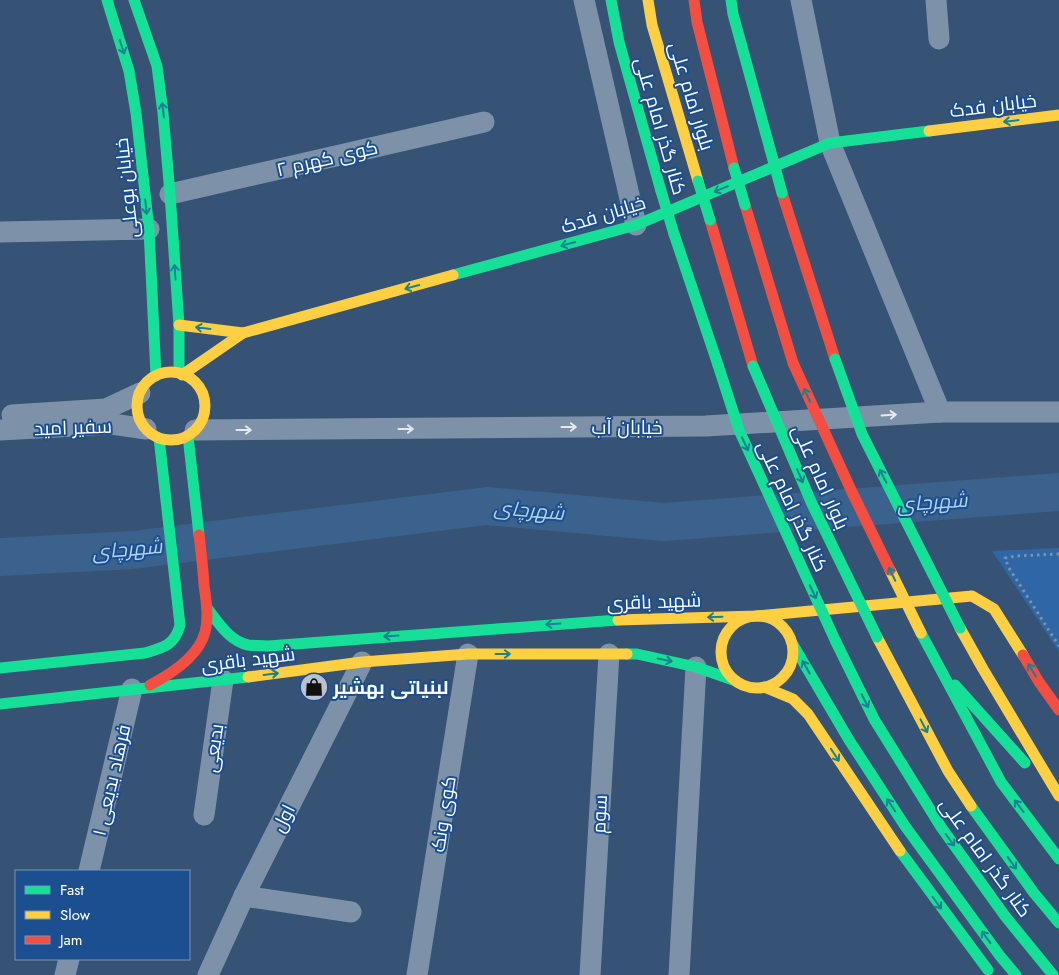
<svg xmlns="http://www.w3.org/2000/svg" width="1059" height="975" viewBox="0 0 1059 975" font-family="Jost,Cairo,sans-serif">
	<rect width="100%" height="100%" fill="#365274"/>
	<!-- green -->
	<path fill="#2f66a5" d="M1059 548V652L992 551Z"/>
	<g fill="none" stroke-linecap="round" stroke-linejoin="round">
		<!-- river -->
		<path stroke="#3b618d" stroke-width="38" d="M0 557 133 550 487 506 664 522 1059 492"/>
		<!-- path -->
		<path stroke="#7d92a8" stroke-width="3" stroke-dasharray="2.5 4" stroke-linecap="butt" d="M1059 554 1016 556 1005 558 1009 568 1059 646"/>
		<!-- street -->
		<g stroke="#7d92a8" stroke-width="21">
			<path d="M584 0 636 225"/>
			<path d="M801 0 830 143 940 412"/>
			<path d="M936 0 939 39"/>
			<path d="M170 194 484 122"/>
			<path d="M0 232 149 229"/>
			<path d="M12 415 106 409 140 393"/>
			<path d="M0 430 112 424 146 429"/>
			<path d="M195 430 706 426 940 412H1059"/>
			<path d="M204 815 223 680"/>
			<path d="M89 871 132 689"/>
			<path d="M244 896 351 912"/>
			<path d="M65 975 69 959"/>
			<path d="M208 975 244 896 362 662"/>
			<path d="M417 975 468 654"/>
			<path d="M590 975 609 654"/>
			<path d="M679 975 696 667"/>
		</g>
		<!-- fast -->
		<g stroke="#16e098" stroke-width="11">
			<path d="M107 0 129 71 136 113 149 229 156 376"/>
			<path d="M134 0 157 66 163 113 170 194 179 325V373"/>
			<path d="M611 0 619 42 661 191"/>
			<path d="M731 0 733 14 770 149"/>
			<path d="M674 234 718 365"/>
			<path d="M453 275 636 225 830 143 929 131"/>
			<path d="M188 436 199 535"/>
			<path d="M207 608C218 622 229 641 248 645 254 646 261 645 268 646L618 620"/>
			<path d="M921 633 1001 782 1059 859"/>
			<path d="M836 642 874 719 941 827 1005 916 1053 975"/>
			<path d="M792 643 849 740 905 826 1000 956 1016 975"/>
			<path d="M627 654H637L696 667 736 681"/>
			<path d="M0 668 145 653C163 648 175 645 180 625L159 438"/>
			<path d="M955 685 1025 763"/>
			<path d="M0 704 248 677"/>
			<path d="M971 806 1034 893 1059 923"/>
			<path d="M900 851 988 970"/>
		</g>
		<!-- slow -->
		<g stroke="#ffcf43" stroke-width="11">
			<path d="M648 0 652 25 698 181"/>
			<path d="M929 131 1059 115"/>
			<path d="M179 325 243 333 453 275"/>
			<circle cx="171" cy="406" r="34"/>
			<path d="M182 375 243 333"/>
			<circle cx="757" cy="652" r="36"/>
			<path d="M618 620 756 616 972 596 994 609 1023 655"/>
			<path d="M960 628 983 669 1059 796"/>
			<path d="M877 637 948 771 971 806"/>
			<path d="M248 677 362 662 468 654H627"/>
			<path d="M764 687 793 699 808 714 900 851"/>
		</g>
		<!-- jam -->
		<g stroke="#f24e42" stroke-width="11">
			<path d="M694 0 697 22 734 168"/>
			<path d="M782 193 835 359"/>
			<path d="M745 205 793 363"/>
			<path d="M710 220 753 366"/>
			<path d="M1023 655 1039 682 1059 710"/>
			<path d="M150 685C171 674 199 656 205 632 209 617 206 600 204 585 203 568 201 551 199 535"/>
		</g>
		<!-- fast-bridge -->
		<g stroke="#16e098" stroke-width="11">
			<path d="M770 149 782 193"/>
			<path d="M734 168 745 205"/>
			<path d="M698 181 710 220"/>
			<path d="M661 191 674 234"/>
			<path d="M835 359 862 434 960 628"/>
			<path d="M718 365 739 430 836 642"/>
			<path d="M753 366 812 504 877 637"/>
		</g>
		<!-- slow-bridge -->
		<path stroke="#ffcf43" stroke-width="11" d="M890 570 921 633"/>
		<!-- jam-bridge -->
		<path stroke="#f24e42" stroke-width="11" d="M793 363 851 490 890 570"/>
	</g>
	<!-- one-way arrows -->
	<defs><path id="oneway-shaft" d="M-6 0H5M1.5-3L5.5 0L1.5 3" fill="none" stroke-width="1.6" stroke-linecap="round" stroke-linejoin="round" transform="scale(1.25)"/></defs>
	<g stroke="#198292">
		<use href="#oneway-shaft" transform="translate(122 47) rotate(72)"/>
		<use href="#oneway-shaft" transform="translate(163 110) rotate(-97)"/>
		<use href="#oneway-shaft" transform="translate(1011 121) rotate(173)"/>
		<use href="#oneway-shaft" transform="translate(721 189) rotate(157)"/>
		<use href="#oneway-shaft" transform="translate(146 207) rotate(84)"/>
		<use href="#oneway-shaft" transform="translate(568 244) rotate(165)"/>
		<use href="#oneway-shaft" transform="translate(175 272) rotate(-94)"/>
		<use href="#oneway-shaft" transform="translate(412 287) rotate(165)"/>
		<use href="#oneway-shaft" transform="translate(203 328) rotate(-173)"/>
		<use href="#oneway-shaft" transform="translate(807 395) rotate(-115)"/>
		<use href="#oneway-shaft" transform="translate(745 444) rotate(65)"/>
		<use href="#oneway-shaft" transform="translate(800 476) rotate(67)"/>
		<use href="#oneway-shaft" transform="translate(883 476) rotate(-117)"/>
		<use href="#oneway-shaft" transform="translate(892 574) rotate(-116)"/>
		<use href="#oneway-shaft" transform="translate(813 592) rotate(65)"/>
		<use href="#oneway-shaft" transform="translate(715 617) rotate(178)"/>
		<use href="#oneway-shaft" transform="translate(553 624) rotate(176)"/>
		<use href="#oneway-shaft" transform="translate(391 636) rotate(176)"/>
		<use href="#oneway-shaft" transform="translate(503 654)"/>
		<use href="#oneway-shaft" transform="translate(665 660) rotate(12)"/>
		<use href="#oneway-shaft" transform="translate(806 667) rotate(-120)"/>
		<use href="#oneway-shaft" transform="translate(1032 670) rotate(-121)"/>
		<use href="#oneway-shaft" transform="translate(271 674) rotate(-7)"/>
		<use href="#oneway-shaft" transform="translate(865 701) rotate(63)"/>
		<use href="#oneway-shaft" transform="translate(924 726) rotate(62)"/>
		<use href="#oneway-shaft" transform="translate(835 755) rotate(57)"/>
		<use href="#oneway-shaft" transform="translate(891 805) rotate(-123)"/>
		<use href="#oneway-shaft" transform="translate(1019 806) rotate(-127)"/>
		<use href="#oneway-shaft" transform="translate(950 840) rotate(54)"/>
		<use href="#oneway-shaft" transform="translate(1012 863) rotate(54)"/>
		<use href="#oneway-shaft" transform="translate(937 903) rotate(54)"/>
		<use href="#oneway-shaft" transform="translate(986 937) rotate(-126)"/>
	</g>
	<g stroke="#e5e9ee">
		<use href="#oneway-shaft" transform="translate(889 415) rotate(-4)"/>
		<use href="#oneway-shaft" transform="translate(569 427)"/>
		<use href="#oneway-shaft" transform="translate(406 429)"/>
		<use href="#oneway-shaft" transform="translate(244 430)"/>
	</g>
	<!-- icons -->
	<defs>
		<symbol id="shop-disc" viewBox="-11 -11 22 22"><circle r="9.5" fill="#b9c2ce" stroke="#1b4f8f"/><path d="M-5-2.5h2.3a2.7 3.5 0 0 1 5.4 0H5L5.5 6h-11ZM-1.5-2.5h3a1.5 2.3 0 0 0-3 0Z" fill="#111"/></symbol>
	</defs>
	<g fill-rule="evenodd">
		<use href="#shop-disc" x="298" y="671" width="32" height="32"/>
	</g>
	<g text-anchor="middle" stroke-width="4" stroke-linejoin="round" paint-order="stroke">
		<!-- street labels -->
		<g font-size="19" fill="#fff" stroke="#1b4f8f">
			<text transform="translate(692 96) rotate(73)" y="7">بلوار امام علی</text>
			<text transform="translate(993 105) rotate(-7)" y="7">خیابان فدک</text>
			<text transform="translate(661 126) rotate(74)" y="7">کنار گذر امام علی</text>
			<text transform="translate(327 158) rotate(-13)" y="7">کوی کهرم ۲</text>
			<text transform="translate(126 188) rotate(-96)" y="7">خیابان بوعلی</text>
			<text transform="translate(603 214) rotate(-17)" y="7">خیابان فدک</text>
			<text transform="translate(73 427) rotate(-2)" y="7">سفیر امید</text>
			<text x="627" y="434">خیابان آب</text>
			<text transform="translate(821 477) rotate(66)" y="7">بلوار امام علی</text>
			<text transform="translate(793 506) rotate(65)" y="7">کنار گذر امام علی</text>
			<text transform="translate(654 601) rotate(-2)" y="7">شهید باقری</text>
			<text transform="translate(248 659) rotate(-7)" y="7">شهید باقری</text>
			<text transform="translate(213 748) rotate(-82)" y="7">بدیعی</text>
			<text transform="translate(111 780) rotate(-77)" y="7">فرهاد بدیعی ۱</text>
			<text transform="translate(443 814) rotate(-81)" y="7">کوی ونک</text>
			<text transform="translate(599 814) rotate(-87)" y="7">سوم</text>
			<text transform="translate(283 818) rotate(-63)" y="7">اول</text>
			<text transform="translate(986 857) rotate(54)" y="7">کنار گذر امام علی</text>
		</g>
		<!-- poi labels -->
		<g font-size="19" font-weight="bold" fill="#fff" stroke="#1b4f8f" text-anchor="start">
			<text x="333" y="694">لبنیاتی بهشیر</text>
		</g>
		<!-- water labels -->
		<g font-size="20" font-style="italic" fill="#b5d3f5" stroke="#1b4f8f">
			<text transform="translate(932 502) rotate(-4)" y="7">شهرچای</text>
			<text transform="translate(529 510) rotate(5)" y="7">شهرچای</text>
			<text transform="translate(127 549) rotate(-5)" y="7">شهرچای</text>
		</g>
	</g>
	<!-- legend -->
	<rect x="15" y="870" width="175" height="90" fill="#1b4f8f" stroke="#7695bc"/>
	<rect x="25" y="886" width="25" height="8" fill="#16e098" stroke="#7695bc"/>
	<text x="60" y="895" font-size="15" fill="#ffffff">Fast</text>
	<rect x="25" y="911" width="25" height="8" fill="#ffcf43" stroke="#7695bc"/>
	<text x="60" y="920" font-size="15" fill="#ffffff">Slow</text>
	<rect x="25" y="936" width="25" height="8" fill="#f24e42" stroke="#7695bc"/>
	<text x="60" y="945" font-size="15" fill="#ffffff">Jam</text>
</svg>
